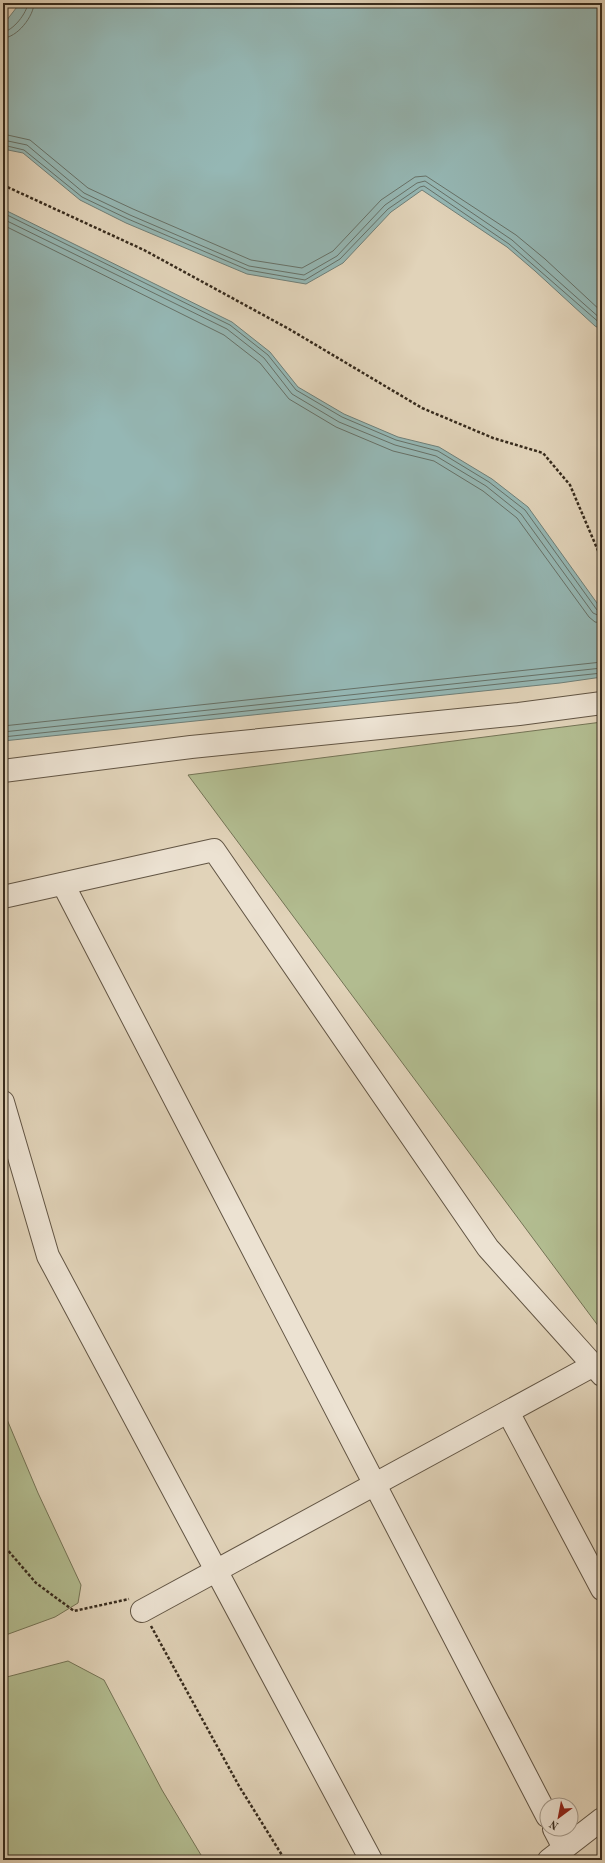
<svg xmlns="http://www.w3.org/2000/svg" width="605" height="1863" viewBox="0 0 605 1863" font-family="'Old Standard TT',serif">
	<rect width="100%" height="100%" fill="#e1d3b9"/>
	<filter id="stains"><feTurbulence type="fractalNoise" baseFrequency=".005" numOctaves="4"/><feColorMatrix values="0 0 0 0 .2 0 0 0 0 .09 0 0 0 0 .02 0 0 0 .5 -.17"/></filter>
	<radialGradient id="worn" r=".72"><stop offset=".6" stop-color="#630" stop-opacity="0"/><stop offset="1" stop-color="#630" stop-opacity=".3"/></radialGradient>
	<!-- green -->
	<g fill="#b2bc90" stroke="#747456">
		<path d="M602 722V1331L188 775Z"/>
		<path d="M3 1410 38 1493 81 1585 78 1603 55 1617 3 1636Z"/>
		<path d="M68 1661 104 1680 162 1790 204 1860H3V1678Z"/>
	</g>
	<!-- water -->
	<g fill="#95b7b4" stroke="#6f7f78">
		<path d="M20 3H602V330L595 326 535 271 507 247 422 190 391 212 343 263 306 284 247 274 126 223 80 200 23 153 3 149V25Z"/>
		<path d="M3 209 232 322 270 352 298 387 344 414 398 437 439 447 492 479 528 507 602 610V677L560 683 3 741Z"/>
	</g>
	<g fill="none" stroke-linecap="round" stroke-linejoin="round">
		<!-- shore -->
		<g stroke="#667168" stroke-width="1">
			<path d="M3 32C13 31 27 13 28 3"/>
			<path d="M3 38C17 38 34 16 34 3"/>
			<path d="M3 134 30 140 88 188 133 209 251 260 302 268 333 251 381 200 415 177 426 176 516 235 545 259 602 312"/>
			<path d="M3 140 27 145 84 193 130 215 249 266 304 275 337 256 385 205 417 183 425 181 512 240 602 320"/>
			<path d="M3 145 24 150 82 197 128 219 248 270 305 280 340 259 388 209 420 187 424 186 509 244 602 325"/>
			<path d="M3 213 230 325 268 355 296 390 342 417 396 440 438 451 489 482 525 510 597 610 602 612"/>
			<path d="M3 219 227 329 264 358 292 394 339 422 395 445 436 456 486 486 521 514 593 613 602 617"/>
			<path d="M3 225 224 335 260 363 289 399 336 427 393 451 434 461 483 491 517 518 589 617 595 622 602 623"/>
			<path d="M3 726 602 662"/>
			<path d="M3 732 602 668"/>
			<path d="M3 737 602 673"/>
		</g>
		<defs>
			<g id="minor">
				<path d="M3 771 191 747 519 714 602 703"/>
				<path d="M63 884 547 1816"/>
				<path d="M3 897 214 850 488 1248 602 1375"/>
				<path d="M3 1102 48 1256 371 1860"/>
				<path d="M508 1412 602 1589"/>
				<path d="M142 1611 592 1366"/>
				<path d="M554 1829 564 1848"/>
				<path d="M549 1860 602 1819"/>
			</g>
		</defs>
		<!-- minor casing -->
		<use href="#minor" stroke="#625544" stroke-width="24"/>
		<!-- path -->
		<g stroke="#372b1d" stroke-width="2.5" stroke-dasharray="3 2" stroke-linecap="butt">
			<path d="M3 185 144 250 289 329 422 408 493 438 543 453 570 485 602 560"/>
			<path d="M3 1543 5 1547 36 1583 74 1611 129 1599"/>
			<path d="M3 1564 4 1548"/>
			<path d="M151 1626 239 1786 285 1860"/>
		</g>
		<!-- minor -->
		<use href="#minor" stroke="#ece2d2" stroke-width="22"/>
	</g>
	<!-- margin -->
	<rect width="605" height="1863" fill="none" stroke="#e1d3b9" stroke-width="16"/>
	<rect x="4" y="4" width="597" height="1855" fill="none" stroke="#372b1d" stroke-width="2"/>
	<rect x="8" y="8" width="589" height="1847" fill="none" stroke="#372b1d"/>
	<!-- north arrow -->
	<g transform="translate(559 1817) rotate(212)"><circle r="19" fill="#ece2d2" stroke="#a4998a"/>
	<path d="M0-3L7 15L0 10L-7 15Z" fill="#8f2418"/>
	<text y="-6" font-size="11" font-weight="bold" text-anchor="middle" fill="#372b1d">N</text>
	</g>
	<rect width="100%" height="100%" filter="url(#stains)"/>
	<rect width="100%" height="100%" fill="url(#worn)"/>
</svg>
